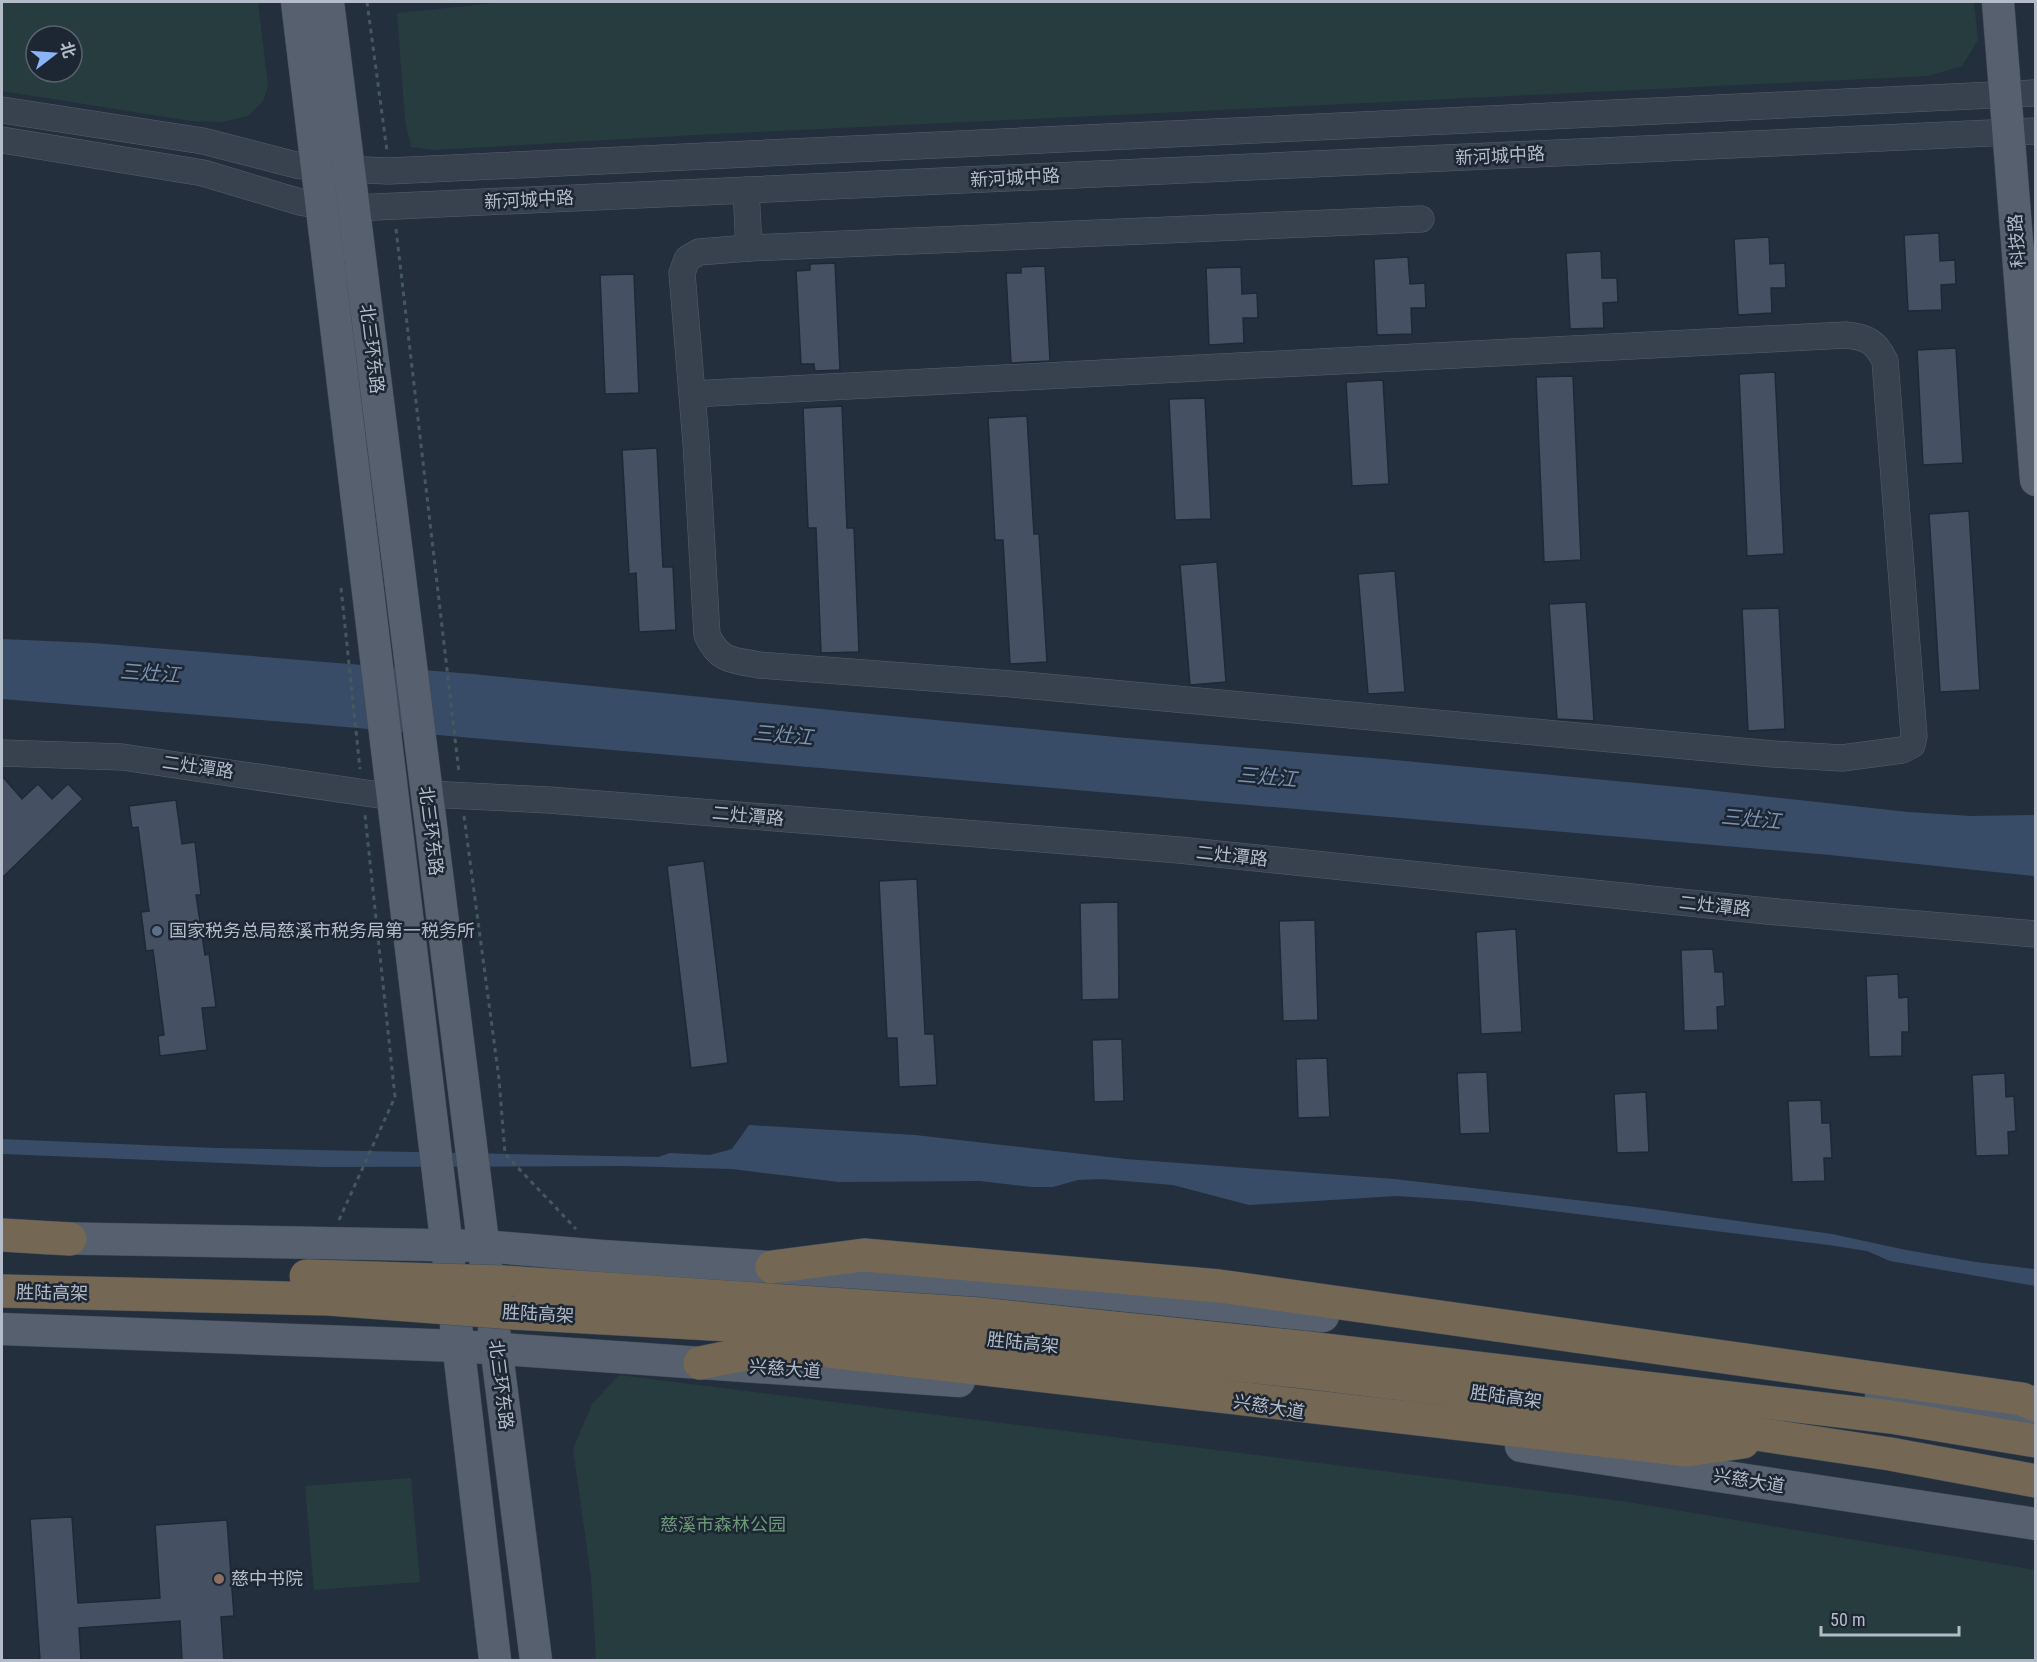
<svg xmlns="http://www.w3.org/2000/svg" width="2037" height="1662" viewBox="0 0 2037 1662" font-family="'Roboto Condensed','Noto Sans SC',sans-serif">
	<rect width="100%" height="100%" fill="#242f3e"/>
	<!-- green -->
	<g fill="#263c3f" fill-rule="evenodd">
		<path d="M2 2H258L268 86 263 101 248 116 222 122 191 121 2 91ZM36 36H72V72H36Z"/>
		<path d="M507 2H1974L1978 40 1962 66 1928 76 695 135 434 150 411 147 405 120 397 13Z"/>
		<path d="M619 1375 1622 1501 2035 1570V1660H596L591 1577 573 1449 592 1404Z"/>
		<path d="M411 1478 420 1582 314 1590 305 1486Z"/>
	</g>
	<!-- water -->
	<g fill="#394c67">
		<path d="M2 639 93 643 472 674 871 714 1127 738 1384 759 1689 788 1908 812 1971 816 2035 815V876L1830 855 311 724 2 699Z"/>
		<path d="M749 1125 915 1135 1126 1159 1394 1179 1644 1208 1832 1234 1906 1250 1976 1262 2035 1269V1286L1890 1261 1867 1251 1829 1245 1471 1201 1397 1196 1249 1205 1173 1185 1101 1179 1078 1180 1053 1187H1032L980 1181 839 1182 732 1169 624 1166 322 1167 2 1154V1139L215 1148 658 1157 670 1153 710 1155 732 1149Z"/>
	</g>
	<!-- building -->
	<g fill="#455162" stroke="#1f2835" stroke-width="1.5">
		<path d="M1939 233 1940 261 1955 260 1956 284 1941 285 1942 310 1908 311 1904 235Z"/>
		<path d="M1769 237 1770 264 1785 263 1786 288H1771L1772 313 1738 315 1734 239Z"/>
		<path d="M1601 251 1602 278H1617L1618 302 1603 303 1604 328 1570 329 1566 253Z"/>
		<path d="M1408 257 1410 284 1425 283 1426 308H1411L1412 334 1377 335 1374 259Z"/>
		<path d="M835 263 840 370 815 371 814 364H801L796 271 810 270V264Z"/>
		<path d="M1045 266 1050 361 1011 363 1006 273H1021V267Z"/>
		<path d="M1241 267 1242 294 1257 293 1258 318H1243L1244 343 1209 345 1206 268Z"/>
		<path d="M634 274 639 393 605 394 600 275Z"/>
		<path d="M1956 348 1963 463 1923 465 1917 350Z"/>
		<path d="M1775 372 1784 554 1747 556 1739 374Z"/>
		<path d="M1573 376 1581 560 1544 562 1536 377Z"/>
		<path d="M1383 380 1389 484 1352 486 1346 382Z"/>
		<path d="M1205 398 1211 519 1175 520 1169 399Z"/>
		<path d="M842 406 847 528H854L859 652 821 653 816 528H808L803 408Z"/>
		<path d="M1027 416 1034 534H1039L1047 662 1010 664 1003 540H995L988 418Z"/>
		<path d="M657 448 663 567H673L676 630 639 632 636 573 629 574 622 450Z"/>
		<path d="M1969 511 1980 690 1940 692 1929 514Z"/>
		<path d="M1217 562 1226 682 1190 685 1180 565Z"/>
		<path d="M1395 571 1405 692 1368 694 1358 574Z"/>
		<path d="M1586 602 1594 721 1557 719 1549 604Z"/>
		<path d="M1779 608 1785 729 1748 731 1742 609Z"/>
		<path d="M2 776 22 799 38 784 52 799 68 784 83 799 2 878Z"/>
		<path d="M176 800 182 844 195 842 201 895H196L205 955 209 954 216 1007 202 1008 207 1050 160 1056 158 1036 164 1035 153 950 146 951 141 912 149 911 138 827 132 828 129 806Z"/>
		<path d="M704 861 728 1063 691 1068 667 866Z"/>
		<path d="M917 879 925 1034H934L937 1085 899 1087 897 1038H887L879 881Z"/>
		<path d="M1118 902 1119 999 1082 1000 1080 903Z"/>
		<path d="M1315 920 1318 1020 1283 1021 1279 921Z"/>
		<path d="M1516 929 1522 1032 1481 1034 1476 932Z"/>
		<path d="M1713 949 1715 972H1723L1725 1006 1717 1007 1718 1030 1684 1031 1681 950Z"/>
		<path d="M1898 974 1899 998 1908 997 1909 1032H1902V1056L1869 1057 1866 976Z"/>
		<path d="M1122 1039 1124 1101 1094 1102 1092 1040Z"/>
		<path d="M1327 1058 1330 1117 1298 1118 1296 1059Z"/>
		<path d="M1487 1072 1490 1133 1460 1134 1457 1073Z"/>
		<path d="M2005 1073 2006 1097 2014 1096 2016 1131 2008 1132 2009 1155 1976 1156 1972 1075Z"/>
		<path d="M1646 1092 1649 1152 1617 1153 1614 1094Z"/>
		<path d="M1821 1100 1822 1123H1830L1832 1158H1824L1825 1181 1792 1182 1788 1101Z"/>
		<path d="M72 1517 78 1603 160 1598 155 1525 227 1520 234 1616 221 1617 224 1660H182L180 1621 79 1628 81 1660H40L30 1519Z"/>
	</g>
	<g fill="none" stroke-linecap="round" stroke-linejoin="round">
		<defs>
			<g id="minor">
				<path d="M2 110 203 141 296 165 318 168 389 171 2036 93"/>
				<path d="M2 140 203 173 300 202 322 206 354 208 2036 131"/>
				<path d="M746 190 749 248"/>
				<path d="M692 394 1846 335C1867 337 1876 342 1885 361L1914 736 1912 745 1902 750 1842 758 1773 754 1024 685 759 665C732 660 719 661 707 635L696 443 682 273 687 259 699 252 749 248 1421 219"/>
				<path d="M2 753 122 757 393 797"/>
				<path d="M427 794 549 800 1179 850 1767 911 2036 934"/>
			</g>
			<g id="major">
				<path d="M297 2 449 1264"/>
				<path d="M328 2 486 1266"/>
				<path d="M1998 2 2036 480"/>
				<path d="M44 1238 483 1246 602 1256 983 1281 1323 1316"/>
				<path d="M456 1325 495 1660"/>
				<path d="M2 1329 458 1346 959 1381"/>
				<path d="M494 1330 536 1660"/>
				<path d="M1881 1395 2036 1423"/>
				<path d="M1521 1446 2036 1524"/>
			</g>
			<g id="highway">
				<path d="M2 1235 70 1239"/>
				<path d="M772 1267 864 1255 1219 1286 2022 1399 2036 1405"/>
				<path d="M502 1282 979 1314 1308 1348 1891 1417 2036 1441"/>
				<path d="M514 1313 977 1339 1305 1372 1510 1397 1890 1454 2036 1481"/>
				<path d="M700 1363 784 1346 1687 1450 1743 1442"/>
			</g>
		</defs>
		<!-- minor casing -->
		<use href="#minor" stroke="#565f6c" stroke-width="27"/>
		<!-- major casing -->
		<use href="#major" stroke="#414a57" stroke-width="33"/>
		<!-- highway casing -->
		<use href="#highway" stroke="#434c59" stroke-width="34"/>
		<!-- path -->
		<g stroke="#44595c" stroke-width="3" stroke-dasharray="4.5 4.5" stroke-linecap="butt">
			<path d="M367 2 387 151"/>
			<path d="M396 229 459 773"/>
			<path d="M341 588 360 769"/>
			<path d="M464 816 499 1079 505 1154 576 1229"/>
			<path d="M339 1220 395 1097 365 815"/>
		</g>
		<!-- minor -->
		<use href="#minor" stroke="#38414e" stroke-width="26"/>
		<!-- major -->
		<use href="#major" stroke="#56606e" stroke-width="32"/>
		<!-- highway -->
		<use href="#highway" stroke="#746855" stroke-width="33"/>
		<defs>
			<g id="highway-bridge">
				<path d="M306 1276 502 1282"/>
				<path d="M2 1291 329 1299 514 1313"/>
			</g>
		</defs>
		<!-- highway-bridge casing -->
		<use href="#highway-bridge" stroke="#434c59" stroke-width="34" stroke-linecap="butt"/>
		<!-- highway-bridge -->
		<use href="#highway-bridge" stroke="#746855" stroke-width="33"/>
	</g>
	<!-- markers -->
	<circle fill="#5c6f8a" stroke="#1d2633" stroke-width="2" cx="157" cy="931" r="6"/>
	<circle fill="#8d6e63" stroke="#1d2633" stroke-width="2" cx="219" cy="1579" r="6"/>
	<g text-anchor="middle" stroke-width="5" stroke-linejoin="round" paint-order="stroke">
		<!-- street labels -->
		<g font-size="18" fill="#b4bcc9" stroke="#1d2633">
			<text transform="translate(1500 156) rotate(-3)" y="6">新河城中路</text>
			<text transform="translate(1015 178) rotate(-3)" y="6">新河城中路</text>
			<text transform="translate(529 200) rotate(-3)" y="6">新河城中路</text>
			<text transform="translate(2017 241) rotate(-94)" y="6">科技路</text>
			<text transform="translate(372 349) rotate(83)" y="6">北三环东路</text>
			<text transform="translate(198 767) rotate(8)" y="6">二灶潭路</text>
			<text transform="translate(748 816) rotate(5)" y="6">二灶潭路</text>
			<text transform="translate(431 831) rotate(83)" y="6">北三环东路</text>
			<text transform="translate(1232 856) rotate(6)" y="6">二灶潭路</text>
			<text transform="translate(1715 906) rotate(6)" y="6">二灶潭路</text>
			<text transform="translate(52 1293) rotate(1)" y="6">胜陆高架</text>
			<text transform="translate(538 1314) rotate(3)" y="6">胜陆高架</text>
			<text transform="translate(1023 1343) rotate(6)" y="6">胜陆高架</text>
			<text transform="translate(785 1369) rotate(4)" y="6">兴慈大道</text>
			<text transform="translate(501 1385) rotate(83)" y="6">北三环东路</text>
			<text transform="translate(1506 1397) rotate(8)" y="6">胜陆高架</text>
			<text transform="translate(1269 1407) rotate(9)" y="6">兴慈大道</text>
			<text transform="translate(1749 1481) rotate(9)" y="6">兴慈大道</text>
		</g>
		<!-- poi labels -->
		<g font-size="18" fill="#b4bcc9" stroke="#1d2633" text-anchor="start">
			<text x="169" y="937">国家税务总局慈溪市税务局第一税务所</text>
			<text x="231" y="1585">慈中书院</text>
		</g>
		<!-- park labels -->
		<g font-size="18" fill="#6b9a76" stroke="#1d2633">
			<text x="723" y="1531">慈溪市森林公园</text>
		</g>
		<!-- water labels -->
		<g font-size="20" font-style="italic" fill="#7c92b1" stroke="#1d2633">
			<text transform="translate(150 673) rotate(4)" y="7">三灶江</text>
			<text transform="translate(783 735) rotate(5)" y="7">三灶江</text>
			<text transform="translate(1267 777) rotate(5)" y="7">三灶江</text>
			<text transform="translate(1751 819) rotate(5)" y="7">三灶江</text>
		</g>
	</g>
	<!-- border -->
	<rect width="2037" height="1662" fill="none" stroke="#b4bcc9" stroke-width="6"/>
	<!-- north arrow -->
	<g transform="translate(54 54) rotate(73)"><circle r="28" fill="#1d2633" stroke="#59626f" stroke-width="1.5"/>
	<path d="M0-4.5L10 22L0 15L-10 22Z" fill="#8ab4f8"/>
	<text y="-9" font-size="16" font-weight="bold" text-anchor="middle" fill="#b4bcc9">北</text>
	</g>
	<!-- scale -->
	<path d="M1821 1626v9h138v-9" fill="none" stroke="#b4bcc9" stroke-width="3"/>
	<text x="1830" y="1626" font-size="18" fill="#b4bcc9" stroke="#1d2633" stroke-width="4.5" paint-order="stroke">50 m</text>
</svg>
